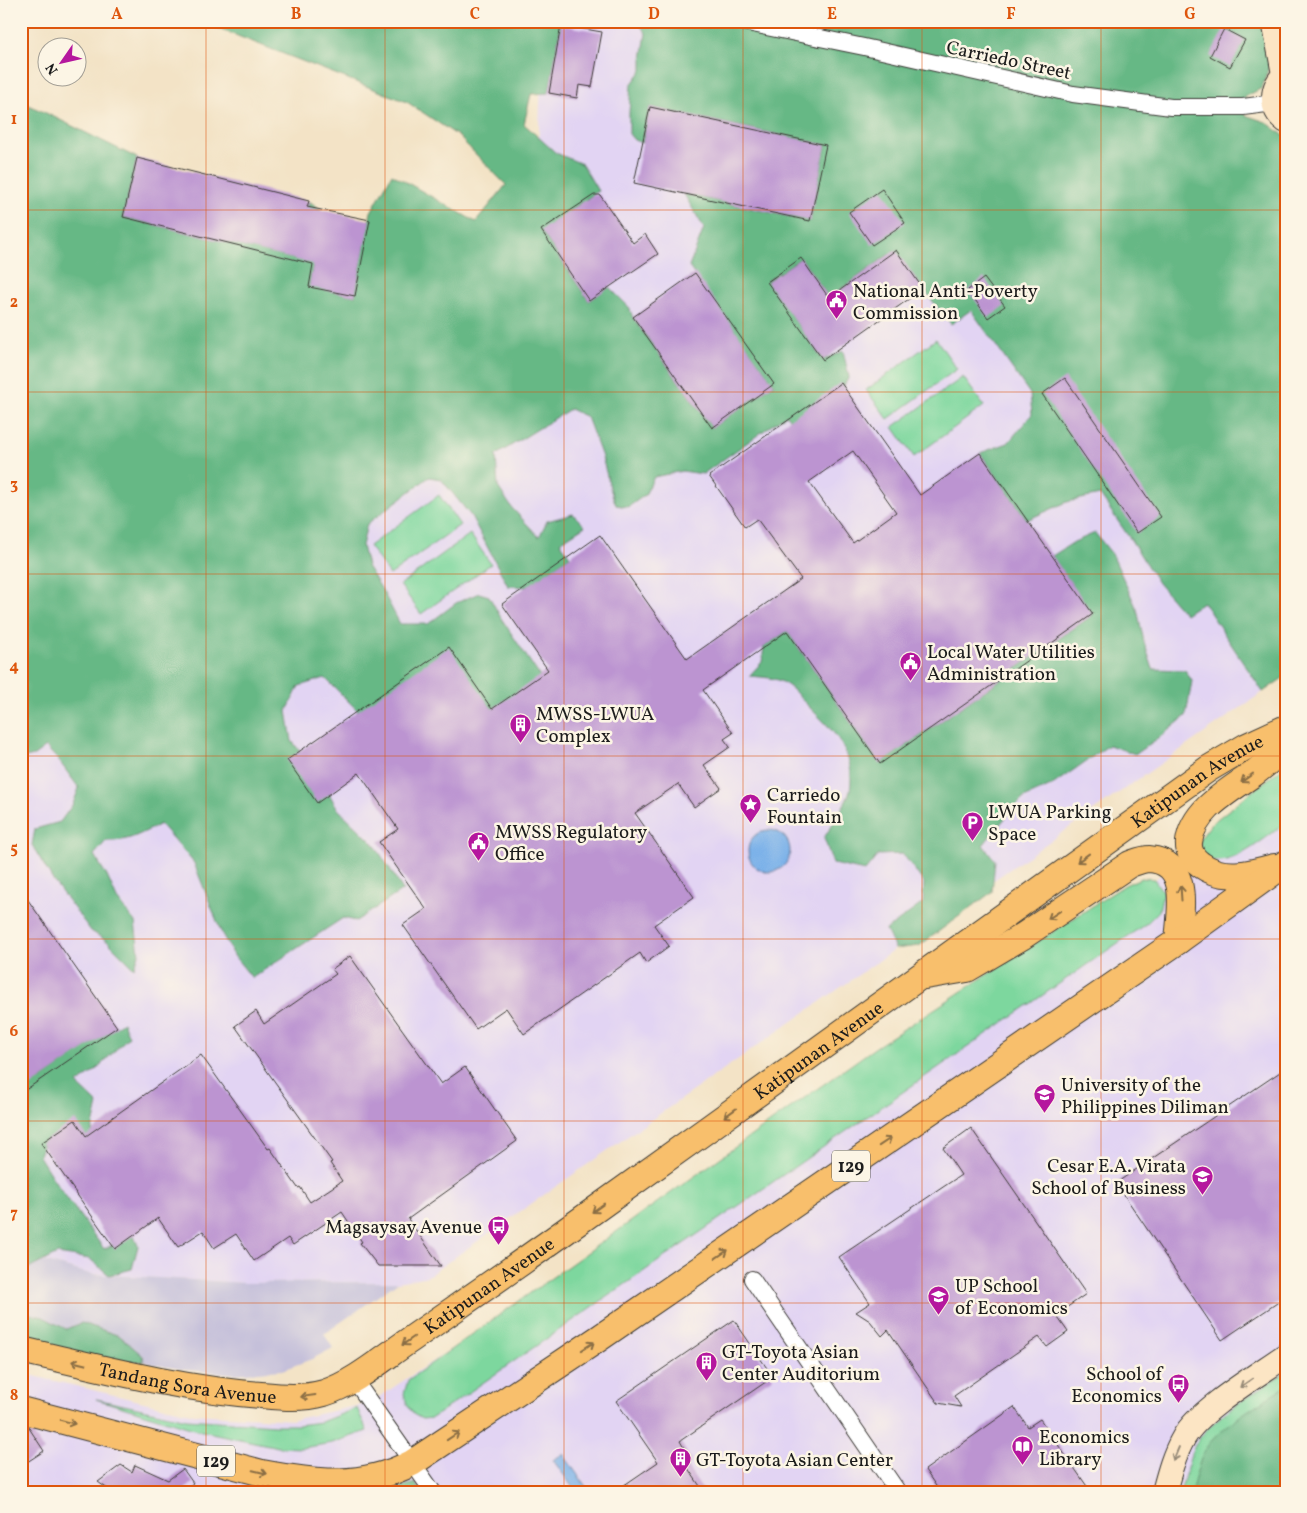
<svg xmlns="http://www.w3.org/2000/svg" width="1307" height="1513" font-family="Vollkorn,serif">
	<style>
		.built { fill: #e2d4f3 }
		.industrial { fill: #c5c0da }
		.green { fill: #7dd79e; stroke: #4c7a5d }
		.forest { fill: #66b885; stroke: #416a50 }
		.water { fill: #7ab1e9; stroke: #4b6682 }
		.building { fill: #bc94d1; fill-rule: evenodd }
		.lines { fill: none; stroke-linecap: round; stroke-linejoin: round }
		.street-casing { stroke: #3c3a36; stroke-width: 18 }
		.secondary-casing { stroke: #3c3a36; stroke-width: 26 }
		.primary-casing { stroke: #3c3a36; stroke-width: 28 }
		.street { stroke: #fff; stroke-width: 16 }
		.secondary { stroke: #fce5c4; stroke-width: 24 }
		.primary { stroke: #f8bf6c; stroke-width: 26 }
		.oneway { stroke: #8a6e44 }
		.oneway2 { stroke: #978b78 }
		.grid { fill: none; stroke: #de560d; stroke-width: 1; stroke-opacity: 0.55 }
		.labels { text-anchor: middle; stroke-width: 5; stroke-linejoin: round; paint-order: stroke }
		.shield { fill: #fcf5e5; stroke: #5f5d58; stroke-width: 1 }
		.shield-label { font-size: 18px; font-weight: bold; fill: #1c1c1c }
		.street-label { font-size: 19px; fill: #1c1c1c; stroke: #fcf5e5 }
		.poi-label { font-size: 19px; fill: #1c1c1c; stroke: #fcf5e5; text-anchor: start }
		.neatline { fill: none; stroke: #de560d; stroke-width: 2 }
		.grid-label { font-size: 16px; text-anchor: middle; font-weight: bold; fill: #de560d }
	</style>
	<rect width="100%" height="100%" fill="#fcf5e5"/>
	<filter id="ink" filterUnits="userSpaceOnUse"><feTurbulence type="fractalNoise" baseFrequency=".02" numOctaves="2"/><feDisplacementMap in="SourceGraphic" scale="10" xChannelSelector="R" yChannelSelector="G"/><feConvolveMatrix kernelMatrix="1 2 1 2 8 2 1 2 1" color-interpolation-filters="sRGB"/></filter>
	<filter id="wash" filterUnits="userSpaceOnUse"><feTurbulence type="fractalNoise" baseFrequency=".0096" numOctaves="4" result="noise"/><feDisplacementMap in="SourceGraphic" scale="20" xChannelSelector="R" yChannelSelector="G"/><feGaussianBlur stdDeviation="1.12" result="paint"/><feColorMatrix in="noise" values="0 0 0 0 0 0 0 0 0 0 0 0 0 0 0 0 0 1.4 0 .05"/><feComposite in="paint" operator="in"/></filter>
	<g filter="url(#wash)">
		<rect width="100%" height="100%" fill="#f3e3c6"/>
		<!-- built -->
		<g class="built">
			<polygon points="543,21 663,21 897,65 1286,676 428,1276 398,1282 244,1283 90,1274 21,1255 21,715 259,507 533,291"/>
			<polygon points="1286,794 1286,1492 21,1492 21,1373 194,1414 291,1420 370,1403 1191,855"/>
		</g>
		<!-- industrial -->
		<polygon class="industrial" points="21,1255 90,1274 244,1283 398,1282 324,1334 333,1348 312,1359 282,1370 235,1374 186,1370 152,1364 21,1332"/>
		<!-- green -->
		<g class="green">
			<polygon points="936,339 957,369 888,419 866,390"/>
			<polygon points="963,377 984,406 914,457 893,427"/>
			<polygon points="439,495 460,525 390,575 369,546"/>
			<polygon points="470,534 491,564 421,614 400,585"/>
			<path d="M1286,765v58c-19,13 -48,40 -71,38 -5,0 -10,-4 -14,-6l-1,-16 12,-16z"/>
			<polygon points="1141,878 1154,879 1163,892 1159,911 1147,923 432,1418 422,1419 413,1414 407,1404 404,1394 408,1380 876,1047 1125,885"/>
			<path d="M1286,1372v120h-106l13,-44c17,-31 63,-56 93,-76z"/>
			<polygon points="96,1399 187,1419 275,1425 297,1425 321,1422 357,1408 367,1431 332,1443 302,1448 278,1447 197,1430"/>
		</g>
		<!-- forest -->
		<g class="forest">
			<path d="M199,21h361v9l-11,63 -18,1 -7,30 32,29 26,11 16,27 -57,40 48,70 20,-14 20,20 4,11 79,110 62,-44 -85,-117 15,-39 -20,-34 126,27 16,-76 -176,-38 -8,36 -8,-3 -5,-6v-21l2,-28 11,-15v-11l4,-26 -9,-12h631l5,33 -11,34 -17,9v18l21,7 20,15v539l-23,16 -60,-90 -18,12 -27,-31 -27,-43 -31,-45 -33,7 -40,18 -47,-67 28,-10 24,-29 -2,-20 -59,-84 -20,14 -28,-35 -28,-39 -66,48 -28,-40 -34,23 56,79 20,-9 6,26 -15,25 -34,32 -14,-19 -83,59 -21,-3 -28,6 -9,18 -17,12 -12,-2 -5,-14 -9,-34 -15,-40 -17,-8 -74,46 2,32 14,21 27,29 8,-16 26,-7 12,12 -25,16 10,14 -42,31 -20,-1 -37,-70 -30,-37 -12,-2 -62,47 -5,22 5,20 14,22 19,36h28l28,-21 23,-10 10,3 12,22 48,72 -46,32 -53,-65 -88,58 -37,-37 -26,8 -12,25 5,30 26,34 20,34 36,35 29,46 -47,31 -13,-3 -91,60 -17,-21 -13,-23 -28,-71 -34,-39c-19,10 -32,18 -54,17l-12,14 13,21 10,23 18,23 4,32 -5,14 -27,-27 -16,-10 -37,-49 -22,-37 3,-16 25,-7 13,-18 6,-16 -20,-27 -13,-14 -12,9 -13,3v-657l23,10 93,46 -14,59 171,42 15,-58 14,10 -14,75 46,10 16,-84 21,-38 84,48 30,-37 -48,-49 -51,-34z"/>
			<path d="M1095,533l17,21 25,55 7,33 9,27 32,1 7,11 -6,35 -26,21 -25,17 -26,-9 -58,41 -27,12 -13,13 -28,34 12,15 -3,32 -73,54 -24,3 -9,-19 37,-27 1,-20 -21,-29 -25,1 -13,16 -32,-7 -9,-26c6,-10 24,-37 26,-47 6,-39 -16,-60 -42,-85 -9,-9 -16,-20 -28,-25 -9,-4 -21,-4 -31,-5l13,-14 2,-15 23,-16 93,133 213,-149 -41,-59 22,-14z"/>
			<polygon points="123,1022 129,1036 96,1070 77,1084 98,1104 90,1140 83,1133 75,1121 43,1142 39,1156 54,1180 104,1249 134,1235 138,1246 132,1269 109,1275 90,1259 57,1254 32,1267 21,1268 21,1093"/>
			<polygon points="21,1312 43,1317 66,1329 82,1323 120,1336 143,1356 144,1362 92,1358 21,1340"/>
			<path d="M1286,1386v106h-95c4,-12 9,-35 15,-44 16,-24 56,-46 80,-62z"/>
			<polygon points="415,1483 421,1492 383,1492"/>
		</g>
		<!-- water -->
		<g class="water">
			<circle cx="769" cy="851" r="21"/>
			<polygon points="563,1454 587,1488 582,1492 576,1492 553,1460"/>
		</g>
		<g id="blocks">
			<!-- building -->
			<g class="building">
				<polygon points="561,25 602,32 592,87 579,85 577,98 549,93"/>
				<polygon points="1224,29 1245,40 1230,67 1210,56"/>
				<polygon points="650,107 826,145 810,221 634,183"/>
				<polygon points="137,158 309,201 307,207 370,220 355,296 309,287 313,264 123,217"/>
				<polygon points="882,189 905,223 872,245 849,212"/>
				<polygon points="594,195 600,195 633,243 645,234 658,254 589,301 541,230"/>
				<polygon points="896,250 923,289 823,360 767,282 801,258 829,298"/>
				<polygon points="695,273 774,384 712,428 633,317"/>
				<polygon points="984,278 1005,306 988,318 968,290"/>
				<polygon points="1065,378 1161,517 1137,533 1042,394"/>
				<path d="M841,383l79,112 60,-42 113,161 -213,150 -93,-133 -84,59 30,43 -9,6 6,8 -26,18 17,23 -27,19 -16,-23 -43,29 59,84 -40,28 15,21 -23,17 -6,-10 -116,81 -18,-26 -30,21 -73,-104 23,-16 -47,-67 19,-13 -39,-56 -42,30 -30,-43 162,-113 43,62 56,-39 -46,-66 98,-69 87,124 114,-80 -44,-60 -12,8 -36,-51zM853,451l43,61 -43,31 -44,-61z"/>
				<polygon points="21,890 117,1027 21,1093"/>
				<polygon points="350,956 441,1084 465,1067 517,1141 408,1219 441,1266 378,1266 360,1243 362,1242 342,1212 293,1245 288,1238 254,1261 236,1234 214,1248 203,1231 178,1247 158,1218 115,1249 41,1143 75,1120 86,1136 201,1055 268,1149 270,1148 298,1188 300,1187 310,1202 342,1181 330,1163 332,1162 235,1026 256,1011 264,1024 336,974 332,969"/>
				<polygon points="1286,1068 1286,1297 1222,1340 1116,1183"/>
				<polygon points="971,1128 1086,1294 1056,1315 1068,1332 1047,1347 1039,1337 954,1396 961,1407 938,1403 888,1330 882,1336 870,1321 856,1312 870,1303 839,1257 961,1175 943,1148"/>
				<polygon points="734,1320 773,1377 680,1441 691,1460 685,1464 704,1492 614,1492 658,1462 616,1401"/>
				<polygon points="1014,1407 1028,1427 1040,1419 1091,1492 940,1492 925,1470"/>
				<polygon points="21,1426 29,1428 44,1451 21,1466"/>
				<polygon points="121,1465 132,1472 135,1465 168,1480 183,1469 193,1483 185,1489 191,1492 112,1492 98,1482"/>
			</g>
		</g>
	</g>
	<g filter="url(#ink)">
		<use href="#blocks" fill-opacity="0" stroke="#3c3a36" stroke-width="1"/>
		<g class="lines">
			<defs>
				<g id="street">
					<polyline points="738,21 864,47 1073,94 1171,107 1243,107 1274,103"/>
					<polyline points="752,1279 898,1492"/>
					<polyline points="353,1378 433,1492"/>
				</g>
				<g id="secondary">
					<polyline points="1274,21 1284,74"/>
					<path d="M1286,74c-15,12 -17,34 0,47"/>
					<path d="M1164,1492c5,-19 10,-38 20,-55 16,-28 74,-62 102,-82"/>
				</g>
				<g id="primary">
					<path d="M1274,867c-25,7 -52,14 -74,-3 -7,-5 -12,-13 -11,-22 4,-32 40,-51 64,-68 11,-9 22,-17 33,-27"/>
					<path d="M925,976l42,-7 56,-33 107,-72c6,-2 13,-5 19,-5 43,3 31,54 29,82"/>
					<path id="s1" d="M21,1350c79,18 159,39 240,45 21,2 42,4 63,-2 29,-9 58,-34 83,-51 53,-37 107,-74 160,-112 214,-153 427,-307 641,-461l39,-23 39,-18"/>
					<path d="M21,1410l241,63c55,10 99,16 150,-10l186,-124 580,-398 108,-78"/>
				</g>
			</defs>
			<!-- street casing -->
			<use href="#street" class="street-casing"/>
			<!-- secondary casing -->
			<use href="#secondary" class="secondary-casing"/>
			<!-- primary casing -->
			<use href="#primary" class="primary-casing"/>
			<!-- street -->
			<use href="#street" class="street"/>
			<!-- secondary -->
			<use href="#secondary" class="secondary"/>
			<!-- primary -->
			<use href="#primary" class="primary"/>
		</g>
		<!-- one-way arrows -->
		<defs><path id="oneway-shaft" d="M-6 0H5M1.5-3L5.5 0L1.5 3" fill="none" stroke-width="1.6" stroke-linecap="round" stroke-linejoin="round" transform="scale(1.25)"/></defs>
		<g class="oneway">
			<use href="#oneway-shaft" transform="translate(1247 778) rotate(144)"/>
			<use href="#oneway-shaft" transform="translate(1083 858) rotate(144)"/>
			<use href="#oneway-shaft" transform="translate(1181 893) rotate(-94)"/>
			<use href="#oneway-shaft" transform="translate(1054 915) rotate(146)"/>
			<use href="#oneway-shaft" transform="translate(730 1113) rotate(144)"/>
			<use href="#oneway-shaft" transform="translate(885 1142) rotate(-34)"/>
			<use href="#oneway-shaft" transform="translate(598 1208) rotate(144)"/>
			<use href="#oneway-shaft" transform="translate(722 1254) rotate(-34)"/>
			<use href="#oneway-shaft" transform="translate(408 1341) rotate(145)"/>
			<use href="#oneway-shaft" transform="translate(588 1346) rotate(-34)"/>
			<use href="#oneway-shaft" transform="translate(79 1363) rotate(-167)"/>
			<use href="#oneway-shaft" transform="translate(308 1396) rotate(172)"/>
			<use href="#oneway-shaft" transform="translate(68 1422) rotate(15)"/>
			<use href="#oneway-shaft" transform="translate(453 1436) rotate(-34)"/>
			<use href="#oneway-shaft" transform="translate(260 1472) rotate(13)"/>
		</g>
		<g class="oneway2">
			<use href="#oneway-shaft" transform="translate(1246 1383) rotate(145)"/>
			<use href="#oneway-shaft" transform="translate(1176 1454) rotate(113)"/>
		</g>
	</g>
	<!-- grid -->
	<path class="grid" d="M206,21v1471M385,21v1471M564,21v1471M743,21v1471M922,21v1471M1101,21v1471M21,210h1265M21,392h1265M21,574h1265M21,756h1265M21,939h1265M21,1121h1265M21,1303h1265"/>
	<!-- icons -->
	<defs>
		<symbol id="civic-pin" viewBox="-11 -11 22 30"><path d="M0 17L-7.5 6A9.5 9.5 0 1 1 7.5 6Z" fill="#b5179e" stroke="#fcf5e5"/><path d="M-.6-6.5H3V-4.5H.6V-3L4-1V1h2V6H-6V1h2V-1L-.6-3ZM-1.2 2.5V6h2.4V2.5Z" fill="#fff"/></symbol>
		<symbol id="building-pin" viewBox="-11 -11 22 30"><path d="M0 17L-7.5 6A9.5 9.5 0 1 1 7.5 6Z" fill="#b5179e" stroke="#fcf5e5"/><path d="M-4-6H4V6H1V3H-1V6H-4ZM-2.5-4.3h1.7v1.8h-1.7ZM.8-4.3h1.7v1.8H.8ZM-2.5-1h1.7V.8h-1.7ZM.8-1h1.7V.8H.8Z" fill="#fff"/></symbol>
		<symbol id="sight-pin" viewBox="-11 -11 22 30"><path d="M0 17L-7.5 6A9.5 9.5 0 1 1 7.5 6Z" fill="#b5179e" stroke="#fcf5e5"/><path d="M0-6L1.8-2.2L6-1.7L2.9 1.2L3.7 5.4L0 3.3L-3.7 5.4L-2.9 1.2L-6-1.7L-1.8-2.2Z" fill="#fff"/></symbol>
		<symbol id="parking-pin" viewBox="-11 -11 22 30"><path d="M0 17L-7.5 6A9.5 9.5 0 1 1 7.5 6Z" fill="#b5179e" stroke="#fcf5e5"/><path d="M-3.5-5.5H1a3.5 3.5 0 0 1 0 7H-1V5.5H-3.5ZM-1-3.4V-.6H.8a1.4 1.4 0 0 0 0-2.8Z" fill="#fff"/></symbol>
		<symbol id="university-pin" viewBox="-11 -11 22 30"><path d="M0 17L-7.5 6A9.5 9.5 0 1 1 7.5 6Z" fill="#b5179e" stroke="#fcf5e5"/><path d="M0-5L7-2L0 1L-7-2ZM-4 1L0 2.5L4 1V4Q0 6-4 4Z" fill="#fff"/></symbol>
		<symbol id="school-pin" viewBox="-11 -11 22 30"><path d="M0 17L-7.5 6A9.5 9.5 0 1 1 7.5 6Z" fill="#b5179e" stroke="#fcf5e5"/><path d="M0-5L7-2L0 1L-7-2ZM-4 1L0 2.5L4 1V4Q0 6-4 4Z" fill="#fff"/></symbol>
		<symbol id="bus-pin" viewBox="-11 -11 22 30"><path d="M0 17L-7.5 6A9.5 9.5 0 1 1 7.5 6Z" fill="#b5179e" stroke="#fcf5e5"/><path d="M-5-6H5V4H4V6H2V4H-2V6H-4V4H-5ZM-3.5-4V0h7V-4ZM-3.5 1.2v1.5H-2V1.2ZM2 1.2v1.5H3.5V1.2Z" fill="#fff"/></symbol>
		<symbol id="library-pin" viewBox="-11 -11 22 30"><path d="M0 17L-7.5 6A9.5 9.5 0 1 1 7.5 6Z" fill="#b5179e" stroke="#fcf5e5"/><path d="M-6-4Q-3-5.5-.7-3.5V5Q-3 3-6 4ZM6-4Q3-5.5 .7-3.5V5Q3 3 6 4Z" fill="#fff"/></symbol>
	</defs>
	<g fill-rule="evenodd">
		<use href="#civic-pin" x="824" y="288" width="25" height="34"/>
		<use href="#civic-pin" x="898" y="650" width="25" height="34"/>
		<use href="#building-pin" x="508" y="712" width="25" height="34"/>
		<use href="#sight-pin" x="738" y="792" width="25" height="34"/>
		<use href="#parking-pin" x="960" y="810" width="25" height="34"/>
		<use href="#civic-pin" x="466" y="830" width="25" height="34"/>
		<use href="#university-pin" x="1032" y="1082" width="25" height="34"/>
		<use href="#school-pin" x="1190" y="1164" width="25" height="34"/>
		<use href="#bus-pin" x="486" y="1214" width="25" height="34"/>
		<use href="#university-pin" x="926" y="1284" width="25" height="34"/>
		<use href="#building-pin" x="694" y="1350" width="25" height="34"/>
		<use href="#bus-pin" x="1166" y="1372" width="25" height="34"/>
		<use href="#library-pin" x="1010" y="1434" width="25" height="34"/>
		<use href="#building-pin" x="668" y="1446" width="25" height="34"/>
	</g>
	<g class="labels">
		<!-- shield labels -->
		<g class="shield">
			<rect x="832" y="1150.5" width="38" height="31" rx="4"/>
			<rect x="197" y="1445.5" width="38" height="31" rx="4"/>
		</g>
		<g class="shield-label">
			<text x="851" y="1172">129</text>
			<text x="216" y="1467">129</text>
		</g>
		<!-- street labels -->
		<g class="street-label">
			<text transform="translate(1009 59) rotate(12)" y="7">Carriedo Street</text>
			<text dy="7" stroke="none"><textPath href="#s1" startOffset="1375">Katipunan Avenue</textPath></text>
			<text dy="7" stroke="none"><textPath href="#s1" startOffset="910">Katipunan Avenue</textPath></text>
			<text dy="7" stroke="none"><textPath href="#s1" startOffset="505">Katipunan Avenue</textPath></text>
			<text dy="7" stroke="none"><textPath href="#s1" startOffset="170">Tandang Sora Avenue</textPath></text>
		</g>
		<!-- poi labels -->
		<g class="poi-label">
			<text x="853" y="297">National Anti-Poverty<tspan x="853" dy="22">Commission</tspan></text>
			<text x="927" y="658">Local Water Utilities<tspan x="927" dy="22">Administration</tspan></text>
			<text x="536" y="720">MWSS-LWUA<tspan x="536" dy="22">Complex</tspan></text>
			<text x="767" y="801">Carriedo<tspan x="767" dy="22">Fountain</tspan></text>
			<text x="988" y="818">LWUA Parking<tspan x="988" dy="22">Space</tspan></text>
			<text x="495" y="838">MWSS Regulatory<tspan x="495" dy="22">Office</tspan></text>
			<text x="1061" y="1091">University of the<tspan x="1061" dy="22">Philippines Diliman</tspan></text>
			<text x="1186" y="1172" text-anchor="end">Cesar E.A. Virata<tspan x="1186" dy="22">School of Business</tspan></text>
			<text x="482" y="1233" text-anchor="end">Magsaysay Avenue</text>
			<text x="955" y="1292">UP School<tspan x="955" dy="22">of Economics</tspan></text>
			<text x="722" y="1358">GT-Toyota Asian<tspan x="722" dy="22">Center Auditorium</tspan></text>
			<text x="1162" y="1380" text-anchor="end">School of<tspan x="1162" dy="22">Economics</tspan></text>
			<text x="1039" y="1443">Economics<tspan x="1039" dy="22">Library</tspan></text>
			<text x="696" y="1466">GT-Toyota Asian Center</text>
		</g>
	</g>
	<!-- margin -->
	<rect width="1307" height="1513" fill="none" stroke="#fcf5e5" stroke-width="55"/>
	<!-- north arrow -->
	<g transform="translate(62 62) rotate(236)"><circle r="24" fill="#fcf5e5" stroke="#a29e95"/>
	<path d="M0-4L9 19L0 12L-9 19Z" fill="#b5179e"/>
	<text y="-8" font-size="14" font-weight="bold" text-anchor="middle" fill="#1c1c1c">N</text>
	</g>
	<rect x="28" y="28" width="1252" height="1458" class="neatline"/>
	<g class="grid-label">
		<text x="117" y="19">A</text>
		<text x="296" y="19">B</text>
		<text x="475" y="19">C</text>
		<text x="654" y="19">D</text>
		<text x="832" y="19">E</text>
		<text x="1011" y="19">F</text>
		<text x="1190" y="19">G</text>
		<text x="14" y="124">1</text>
		<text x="14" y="307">2</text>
		<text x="14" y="489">3</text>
		<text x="14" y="671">4</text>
		<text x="14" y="853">5</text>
		<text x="14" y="1036">6</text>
		<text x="14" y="1218">7</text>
		<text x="14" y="1400">8</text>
	</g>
</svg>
